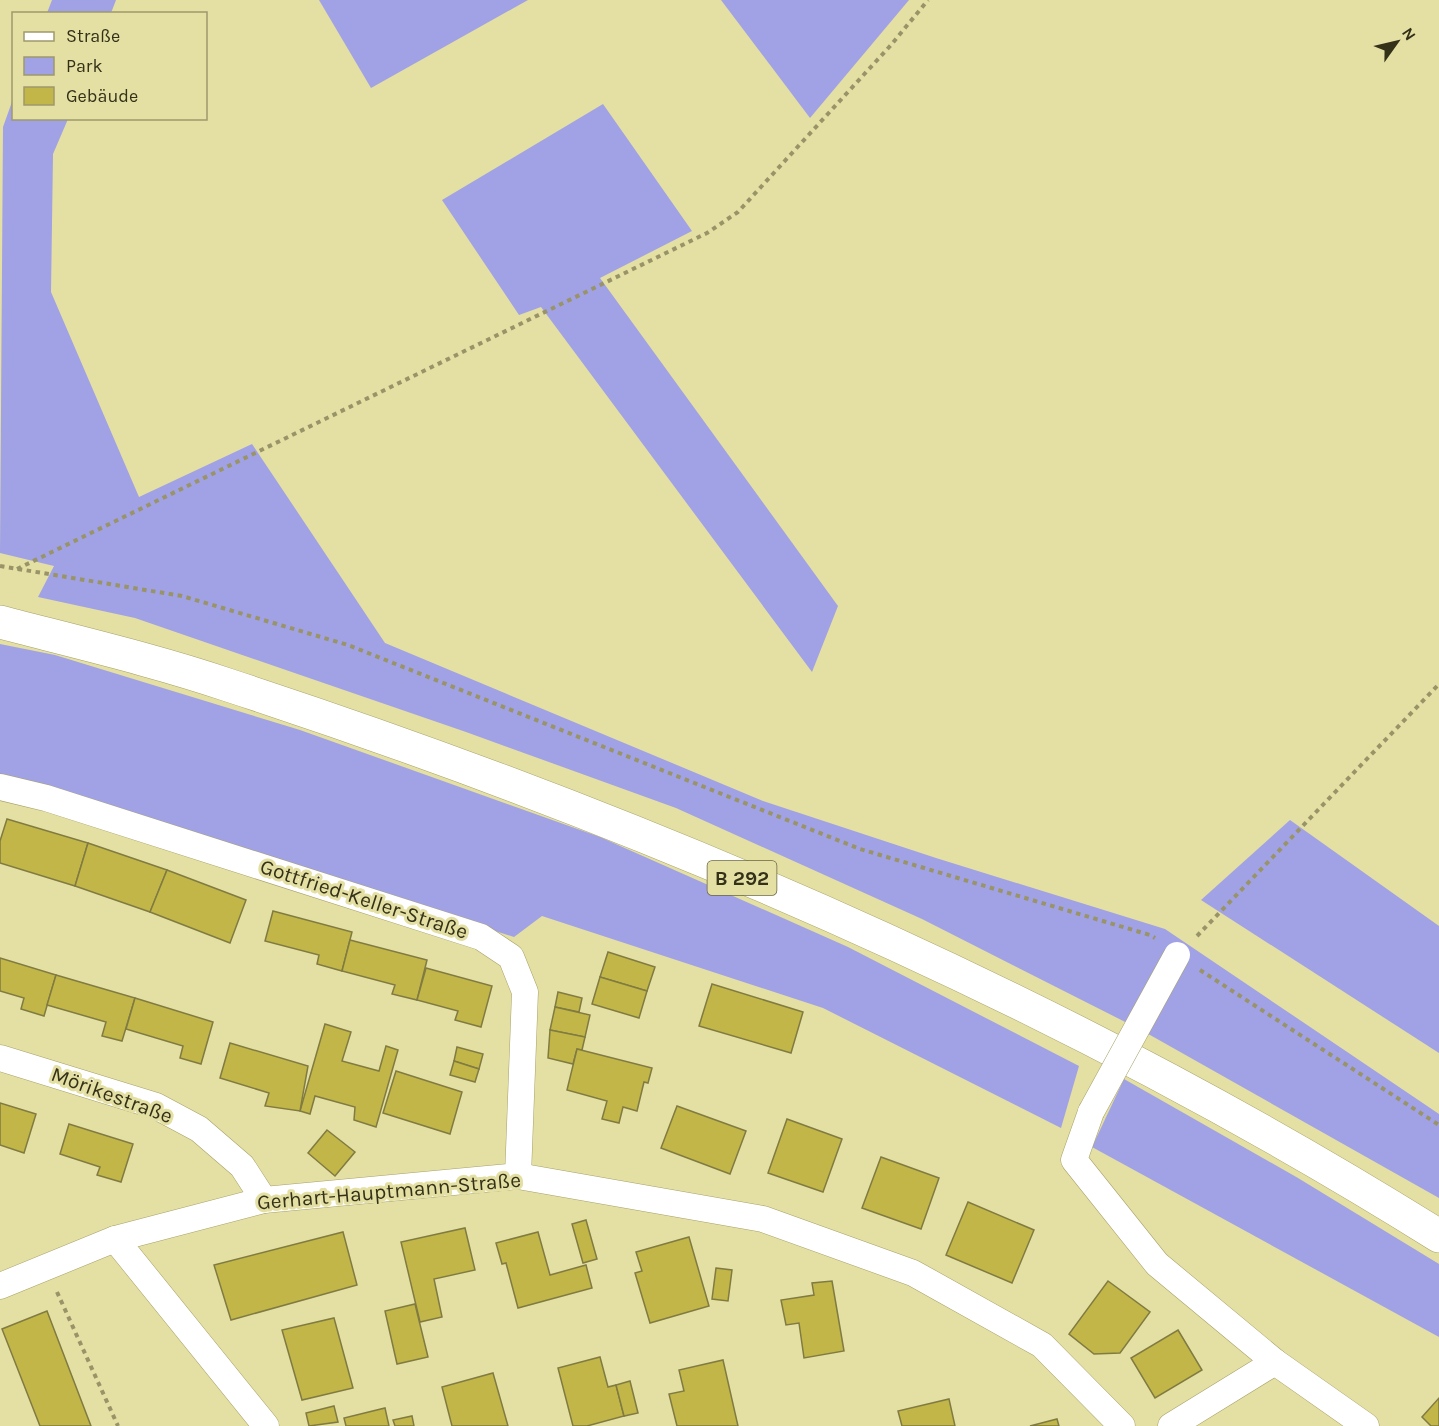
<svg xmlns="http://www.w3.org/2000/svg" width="1439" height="1426" font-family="Karla,sans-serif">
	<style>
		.green { fill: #a1a1e5 }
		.building { fill: #c1b647; stroke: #807b42; stroke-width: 1.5 }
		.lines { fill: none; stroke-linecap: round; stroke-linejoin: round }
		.street-casing { stroke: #a7a168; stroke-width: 27 }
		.highway-casing { stroke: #a7a168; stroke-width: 34 }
		.path { stroke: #999468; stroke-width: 4; stroke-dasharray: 4.5 4.5; stroke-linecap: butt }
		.street { stroke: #fff; stroke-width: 26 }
		.highway { stroke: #fff; stroke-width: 33 }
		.street-bridge-casing { stroke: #a7a168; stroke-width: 27; stroke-linecap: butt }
		.street-bridge { stroke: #fff; stroke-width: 26 }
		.labels { text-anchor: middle; stroke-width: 6; stroke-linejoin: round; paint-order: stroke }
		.shield { fill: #e4dfa3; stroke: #696542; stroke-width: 1.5 }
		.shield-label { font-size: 20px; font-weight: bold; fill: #343119 }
		.street-label { font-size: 21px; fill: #343119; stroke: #e4dfa3 }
	</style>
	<rect width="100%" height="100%" fill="#e4dfa3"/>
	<!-- green -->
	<g class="green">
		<polygon points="52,0 116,0 111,13 47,13"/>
		<polygon points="319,0 528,0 371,88"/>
		<polygon points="721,0 909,0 810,118"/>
		<polygon points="13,99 14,118 68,119 53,154 51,292 139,497 252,444 385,643 763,801 936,858 1165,929 1439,1114 1439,1198 1143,1031 922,919 676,808 466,732 135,618 38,597 54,566 0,553 3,127"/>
		<polygon points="603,104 692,231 600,278 838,606 812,672 541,307 519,315 442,200"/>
		<polygon points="0,644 55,655 300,730 600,837 848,947 1079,1066 1061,1128 823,1008 542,916 514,937 0,774"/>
		<polygon points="1290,820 1439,926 1439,1053 1201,900"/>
		<polygon points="1124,1079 1298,1178 1439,1264 1439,1337 1092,1147"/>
	</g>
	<!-- building -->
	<g class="building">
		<polygon points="7,819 88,843 75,886 0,863 0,841"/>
		<polygon points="88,843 167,870 150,912 75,886"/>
		<polygon points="167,870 246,900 230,943 150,912"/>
		<polygon points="273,911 352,932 342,971 317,964 319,955 265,941"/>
		<polygon points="350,940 427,960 417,1000 392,994 395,985 342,971"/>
		<polygon points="608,952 655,967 647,991 600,977"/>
		<polygon points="0,958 56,975 44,1016 21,1009 24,998 0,991"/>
		<polygon points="426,968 492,986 481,1027 455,1020 458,1011 417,1000"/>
		<polygon points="56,975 135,998 122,1041 102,1036 106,1022 47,1005"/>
		<polygon points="600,977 647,991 639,1018 592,1004"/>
		<polygon points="712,984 803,1012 791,1053 699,1026"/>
		<polygon points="558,992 582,998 579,1012 555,1007"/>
		<polygon points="135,998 213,1022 201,1064 180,1058 183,1046 126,1029"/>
		<polygon points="555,1007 590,1015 585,1037 550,1030"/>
		<polygon points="325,1024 351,1032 342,1061 379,1071 386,1046 398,1050 376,1127 354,1120 355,1107 315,1096 310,1114 300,1111"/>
		<polygon points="550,1030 585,1037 582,1050 577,1049 573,1064 548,1058"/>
		<polygon points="230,1043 308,1066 300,1111 265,1106 269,1093 220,1078"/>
		<polygon points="457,1047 483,1054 479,1069 454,1061"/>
		<polygon points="577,1049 652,1068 648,1083 644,1082 637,1111 623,1107 619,1123 602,1119 607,1101 567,1090"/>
		<polygon points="454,1061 479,1069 475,1082 450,1075"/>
		<polygon points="396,1071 462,1092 450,1134 383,1113"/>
		<polygon points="0,1103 36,1114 24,1153 0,1145"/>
		<polygon points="677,1106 746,1131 730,1174 661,1148"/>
		<polygon points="787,1119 842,1139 823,1192 768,1173"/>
		<polygon points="69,1124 133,1144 121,1182 97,1175 100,1167 60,1154"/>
		<polygon points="327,1130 355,1152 335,1176 308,1153"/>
		<polygon points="881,1157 939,1178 921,1229 862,1208"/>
		<polygon points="968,1202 1034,1230 1012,1283 946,1255"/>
		<polygon points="586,1220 597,1259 583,1263 572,1224"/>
		<polygon points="465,1228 475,1270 434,1279 442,1317 420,1322 401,1242"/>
		<polygon points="343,1232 357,1285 231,1320 214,1265"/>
		<polygon points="538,1232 550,1275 586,1265 592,1288 518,1308 506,1263 502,1264 496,1243"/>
		<polygon points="689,1237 709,1306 650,1323 635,1273 642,1271 636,1252"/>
		<polygon points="716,1268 732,1270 728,1301 712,1299"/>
		<polygon points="832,1281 844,1351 804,1358 799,1323 786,1325 781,1300 814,1295 812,1283"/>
		<polygon points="1108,1281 1150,1312 1120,1353 1094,1354 1069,1334"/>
		<polygon points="415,1304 428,1357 397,1364 385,1311"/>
		<polygon points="47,1311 91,1426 40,1426 2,1329"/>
		<polygon points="334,1318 353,1388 302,1400 282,1330"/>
		<polygon points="1178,1330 1202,1370 1155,1398 1131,1358"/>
		<polygon points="600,1357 608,1387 616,1385 624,1416 587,1426 573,1426 558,1368"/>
		<polygon points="723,1360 738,1426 677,1426 669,1394 684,1391 679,1370"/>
		<polygon points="493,1373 508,1426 452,1426 442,1387"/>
		<polygon points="630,1381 638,1413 624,1416 616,1385"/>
		<polygon points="1439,1398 1439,1426 1431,1426 1422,1417"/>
		<polygon points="949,1399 955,1426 902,1426 898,1411"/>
		<polygon points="334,1406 338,1422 309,1426 306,1413"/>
		<polygon points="385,1408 389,1426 346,1426 344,1418"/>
		<polygon points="412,1416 414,1426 395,1426 393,1420"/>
		<polygon points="1057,1419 1059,1426 1030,1426"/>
	</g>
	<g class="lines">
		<defs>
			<g id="street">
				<polyline points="0,787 46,798 481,937 511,957 525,992 518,1176"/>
				<polyline points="0,1058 156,1106 199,1129 242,1166 264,1200"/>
				<polyline points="1091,1112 1074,1160 1157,1264 1275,1362"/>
				<polyline points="115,1239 266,1426"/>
				<polyline points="0,1286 115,1239 264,1200 518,1176 763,1219 913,1273 1042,1345 1122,1426"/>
				<polyline points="1171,1426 1275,1362 1366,1426"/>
			</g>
			<path id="highway" d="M0,622c76,20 154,38 228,63 422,138 834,315 1211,551"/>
		</defs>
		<!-- street casing -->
		<use href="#street" class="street-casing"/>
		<!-- highway casing -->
		<use href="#highway" class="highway-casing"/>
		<!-- path -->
		<g class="path">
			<polyline points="0,566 182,596 348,645 860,849 1150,935 1155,938"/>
			<polyline points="17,569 707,233 738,212 891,45 928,0"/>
			<polyline points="1197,936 1439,684"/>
			<polyline points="1200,970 1439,1125"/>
			<polyline points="57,1292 118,1426"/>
		</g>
		<!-- street -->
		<use href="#street" class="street"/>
		<!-- highway -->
		<use href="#highway" class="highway"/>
		<defs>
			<polyline id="street-bridge" points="1091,1112 1177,955"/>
		</defs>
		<!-- street-bridge casing -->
		<use href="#street-bridge" class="street-bridge-casing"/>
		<!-- street-bridge -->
		<use href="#street-bridge" class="street-bridge"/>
	</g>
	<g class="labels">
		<!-- shield labels -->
		<rect class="shield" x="707.5" y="861" width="69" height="34" rx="4.5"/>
		<g class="shield-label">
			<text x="742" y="885">B 292</text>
		</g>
		<!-- street labels -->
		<g class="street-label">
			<text transform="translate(364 899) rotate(18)" y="7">Gottfried-Keller-Straße</text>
			<text transform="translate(112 1095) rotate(20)" y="7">Mörikestraße</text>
			<text transform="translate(389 1191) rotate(-5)" y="7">Gerhart-Hauptmann-Straße</text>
		</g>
	</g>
	<!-- legend -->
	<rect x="12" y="12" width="195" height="108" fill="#e4dfa3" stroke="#9e996c" stroke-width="1.5"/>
	<rect x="24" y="32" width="30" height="9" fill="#ffffff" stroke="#9e996c" stroke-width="1.5"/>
	<text x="66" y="42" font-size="18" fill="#343119">Straße</text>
	<rect x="24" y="57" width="30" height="18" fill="#a1a1e5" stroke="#9e996c" stroke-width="1.5"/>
	<text x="66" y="72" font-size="18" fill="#343119">Park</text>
	<rect x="24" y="87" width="30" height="18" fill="#c1b647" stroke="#9e996c" stroke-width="1.5"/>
	<text x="66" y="102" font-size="18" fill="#343119">Gebäude</text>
	<!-- north arrow -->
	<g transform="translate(1397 42) rotate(56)" stroke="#e4dfa3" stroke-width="4.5" paint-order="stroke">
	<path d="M0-4.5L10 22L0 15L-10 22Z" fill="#343119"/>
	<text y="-9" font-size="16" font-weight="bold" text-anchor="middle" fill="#343119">N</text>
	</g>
</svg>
